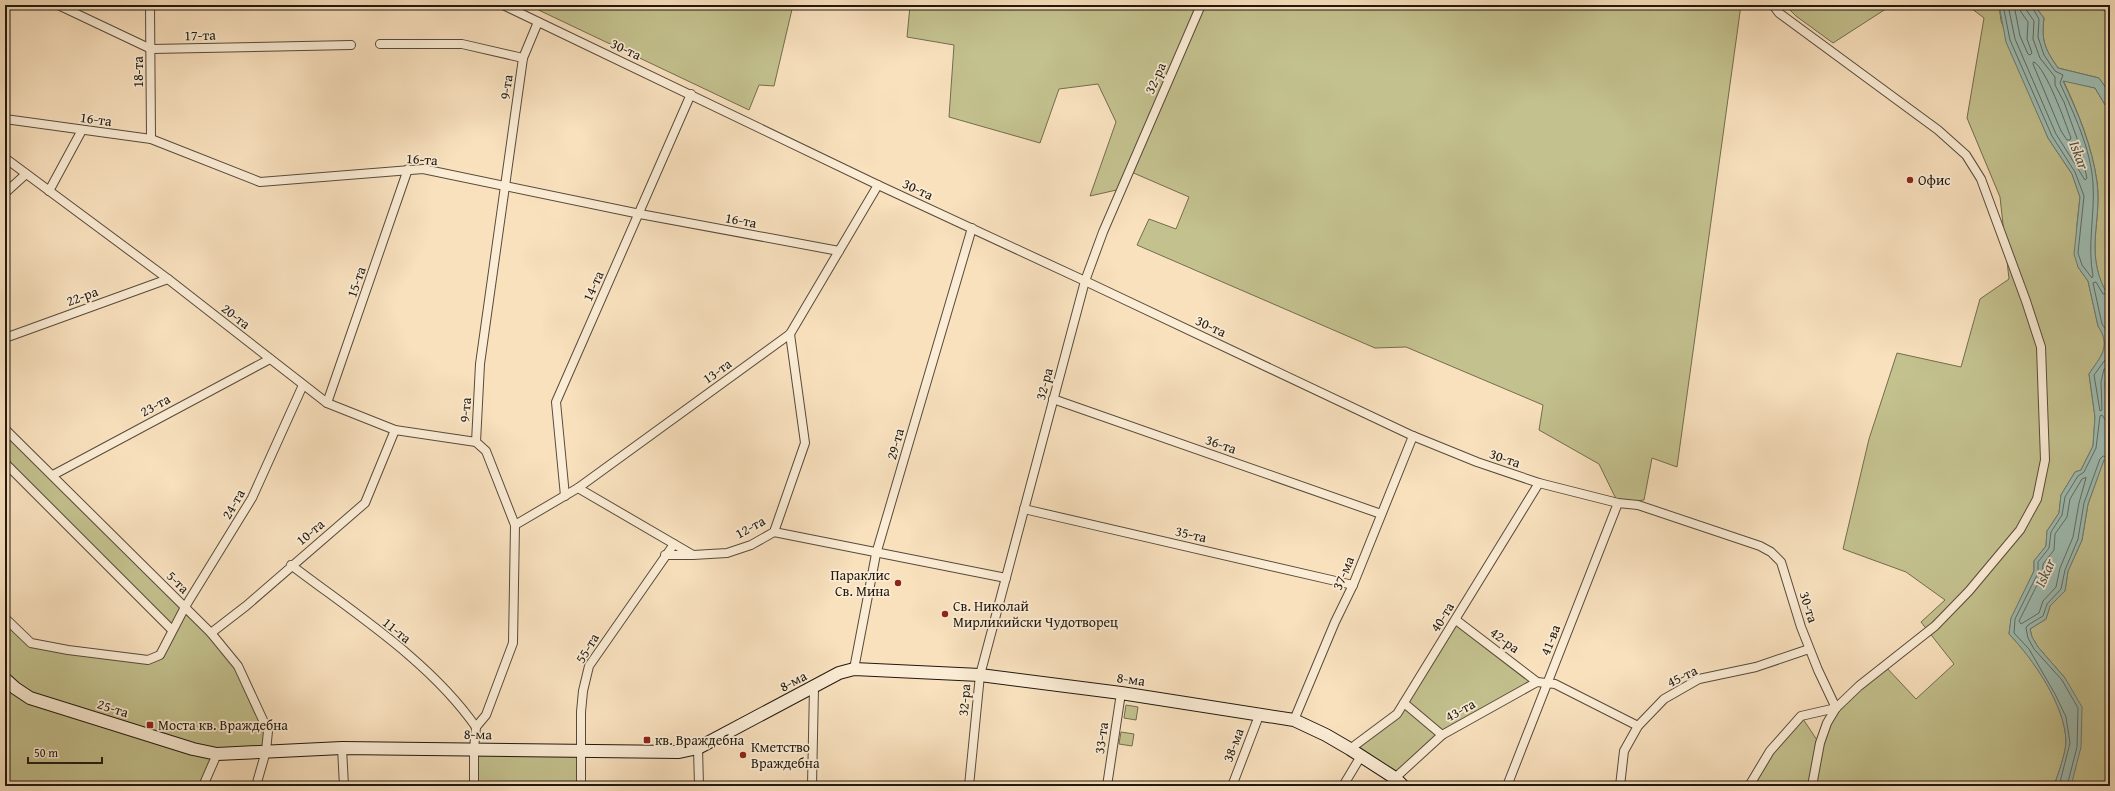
<svg xmlns="http://www.w3.org/2000/svg" width="2115" height="791" font-family="'Gentium Book Plus',serif">
	<style>
		.green { fill: #c3c18e; stroke: #726d4e }
		.water { fill: #9ebdb4; stroke: #6c7b72 }
		.lines { fill: none; stroke-linecap: round; stroke-linejoin: round }
		.shore { stroke: #606b62; stroke-width: 1 }
		.street-casing { stroke: #574b3b; stroke-width: 10 }
		.secondary-casing { stroke: #21190f; stroke-width: 14 }
		.street { stroke: #fbecd5; stroke-width: 8 }
		.secondary { stroke: #fbecd5; stroke-width: 12 }
		.poi-dot { fill: #8f2418; stroke: #fbecd5; stroke-width: 1.5 }
		.labels { text-anchor: middle; stroke-width: 3.5; stroke-linejoin: round; paint-order: stroke }
		.street-label { font-size: 14px; fill: #21190f; stroke: #fbecd5 }
		.poi-label { font-size: 14px; fill: #21190f; stroke: #fbecd5; text-anchor: start }
		.water-label { font-size: 15px; font-style: italic; fill: #4d5249; stroke: #fbecd5 }
	</style>
	<rect width="100%" height="100%" fill="#f9e1be"/>
	<filter id="stains"><feTurbulence type="fractalNoise" baseFrequency=".005" numOctaves="4"/><feColorMatrix values="0 0 0 0 .2 0 0 0 0 .09 0 0 0 0 .02 0 0 0 .5 -.17"/></filter>
	<radialGradient id="worn" r=".72"><stop offset=".6" stop-color="#630" stop-opacity="0"/><stop offset="1" stop-color="#630" stop-opacity=".3"/></radialGradient>
	<!-- green -->
	<g class="green">
		<polygon points="528,5 793,5 774,86 759,85 749,110"/>
		<polygon points="905,5 1741,5 1677,467 1652,458 1644,500 1618,503 1599,464 1539,430 1543,405 1406,347 1375,348 1137,245 1149,219 1176,229 1189,197 1129,171 1121,189 1090,196 1116,122 1098,84 1059,89 1040,143 949,117 954,45 907,37 910,6"/>
		<polygon points="1785,5 1892,5 1833,43 1796,16"/>
		<path d="M1967,5h32l2,16 47,117 24,36 8,23 -3,27 1,43 10,14 10,45c14,21 2,31 -9,48l6,43 -2,29 -12,24 -6,2 -14,23 -2,18 -12,18 -1,15 -12,15v10l-23,48 -2,15c24,24 56,71 57,107 0,12 -8,33 -12,45h-305l52,-70 18,27 17,-35 49,-42 31,33 38,-35 -33,-42 24,-22 -39,-28 -63,-23 26,-110 28,-86 64,14 19,-68 29,-20 -9,-82 -33,-79 17,-100z"/>
		<path d="M2034,5h63l13,10v79l-11,-16 -41,-10c-13,-19 -17,-27 -14,-50z"/>
		<path d="M2063,80l32,8 15,25v174l-5,4c-20,-41 -3,-69 -8,-109 -5,-36 -19,-70 -34,-102z"/>
		<polygon points="5,429 53,475 238,666 268,731 266,751 217,754 203,786 5,786 5,618 31,643 148,660 160,654 172,630 5,463"/>
		<polygon points="2104,459 2110,461 2110,786 2071,786 2065,678 2038,647 2032,637 2030,629 2046,619 2050,606 2065,591 2068,571 2082,540 2088,504"/>
		<polygon points="1456,620 1537,682 1442,735 1395,778 1350,749 1397,714"/>
		<polygon points="1126,705 1138,707 1136,720 1124,718"/>
		<polygon points="1121,732 1134,734 1132,746 1119,744"/>
		<polygon points="474,749 580,751 581,786 474,786"/>
	</g>
	<!-- water -->
	<path class="water" d="M1999,5h35l10,13c-3,23 1,31 14,50l41,10 11,16v19l-15,-25 -32,-7c15,32 29,65 34,101 5,40 -12,68 8,108l5,-3v80l-5,16 2,31 3,8v39l-6,-1 -16,44 -6,36 -14,31 -3,20 -15,15 -4,13 -16,10 2,8 6,10 27,31 17,29 -1,40 -10,39h-17c4,-12 12,-33 12,-45 -1,-36 -33,-82 -57,-107l2,-16 23,-47v-10l12,-15 1,-15 12,-18 2,-18 14,-23 6,-2 12,-24 2,-29 -6,-43c11,-17 23,-27 9,-48l-10,-45 -10,-14 -4,-13 6,-57 -8,-23 -24,-36 -42,-96z"/>
	<g class="lines">
		<!-- shore -->
		<g class="shore">
			<path d="M2003,5l7,35 42,96 23,36 9,24 -6,57 4,12 10,13 1,-2c-6,-31 2,-61 0,-92 -2,-35 -19,-70 -33,-101l3,-8 -8,-4 -11,-16 -6,-18 1,-18 -8,-14"/>
			<polyline points="2008,5 2015,39 2056,134 2085,180 2087,178 2079,144 2064,102 2055,85 2055,77 2040,58 2033,39 2034,21 2027,11 2026,5"/>
			<polyline points="2014,5 2020,36 2028,54 2030,55 2032,53 2027,39 2028,22 2021,12 2020,5"/>
			<path d="M2034,62c12,6 31,60 37,76l-1,2h-3l-6,-9 -28,-67z"/>
			<polyline points="2110,292 2103,294 2096,282 2093,283 2102,324 2106,330 2109,343 2108,356 2094,375 2100,411 2102,410 2101,382 2104,369 2110,366"/>
			<polygon points="2086,478 2079,503 2073,537 2060,568 2056,587 2043,601 2039,613 2021,624 2019,621 2042,575 2043,564 2054,550 2055,534 2067,517 2070,499 2082,479"/>
			<polyline points="2059,786 2070,743 2066,717 2055,694 2029,649 2014,633 2015,619 2038,573 2038,562 2049,548 2051,532 2062,515 2065,497 2078,476 2084,472 2096,448 2100,416 2102,415 2106,421 2110,422"/>
			<polyline points="2067,786 2077,747 2078,708 2062,680 2034,649 2028,638 2026,628 2028,625 2043,616 2047,604 2061,589 2065,570 2078,539 2084,503 2100,459 2103,456 2110,457"/>
		</g>
		<defs>
			<g id="street">
				<polyline points="58,5 151,49 351,45"/>
				<polyline points="150,5 151,139"/>
				<polyline points="503,5 878,185 1085,281 1413,436 1477,462 1539,483 1618,503 1638,505 1760,546 1771,552 1781,562 1801,627 1818,670 1836,708"/>
				<polyline points="1773,5 1779,13 1938,130 1966,155 1981,179 2026,301 2041,347 2045,460 2037,499 2020,530 1969,591 1935,626 1859,686 1836,708 1827,723 1820,743 1812,786"/>
				<polyline points="380,44 462,44 523,58"/>
				<polyline points="5,119 151,139 260,182 423,169 640,214 839,251"/>
				<polyline points="5,158 168,279 327,403 395,430 476,442"/>
				<polyline points="49,191 82,130"/>
				<polyline points="5,193 26,174"/>
				<polyline points="5,338 168,279"/>
				<polyline points="1053,399 1381,514"/>
				<polyline points="327,403 408,169"/>
				<polyline points="5,429 211,633 238,666 268,731 266,751 256,786"/>
				<polyline points="5,463 172,630"/>
				<polyline points="53,475 270,359"/>
				<polyline points="578,488 693,555 727,553 751,545 774,532 805,443 790,334"/>
				<polyline points="565,496 556,402 691,94"/>
				<polyline points="1024,509 1353,585"/>
				<polyline points="515,525 578,488 790,334 878,185"/>
				<polyline points="774,532 1006,578"/>
				<polyline points="665,555 692,555"/>
				<path d="M291,565c63,48 139,96 185,162"/>
				<polyline points="5,618 31,643 68,650 148,660 160,655 185,607 252,498 303,385"/>
				<polyline points="1456,620 1537,682"/>
				<polyline points="211,633 246,606 365,503 395,430"/>
				<polyline points="854,669 876,554 972,228"/>
				<polyline points="1404,703 1442,735"/>
				<polyline points="1294,720 1335,622 1353,585 1413,436"/>
				<polyline points="342,748 344,786"/>
				<polyline points="698,748 699,786"/>
				<polyline points="1350,749 1397,714 1539,483"/>
				<polyline points="1395,778 1442,735 1537,682 1555,684 1638,726"/>
				<polyline points="203,786 217,754"/>
				<polyline points="474,786 474,749 476,727 486,715 513,643 515,525 486,451 476,442 480,364 523,58 538,22"/>
				<polyline points="581,786 581,712 583,691 589,666 674,544"/>
				<polyline points="812,786 814,687"/>
				<polyline points="969,786 980,675 1085,281 1103,232 1201,5"/>
				<polyline points="1107,786 1121,693"/>
				<polyline points="1232,786 1260,713"/>
				<polyline points="1343,786 1361,756"/>
				<polyline points="1507,786 1618,503"/>
				<polyline points="1620,786 1624,751 1638,726 1664,699 1699,679 1756,667 1809,649"/>
				<polyline points="1749,786 1770,751 1801,716 1836,708"/>
			</g>
			<polyline id="secondary" points="5,679 15,688 30,698 193,749 217,754 342,748 679,752 698,748 839,673 854,669 980,675 1121,693 1294,720 1326,735 1350,749 1395,778 1403,786"/>
		</defs>
		<!-- street casing -->
		<use href="#street" class="street-casing"/>
		<!-- secondary casing -->
		<use href="#secondary" class="secondary-casing"/>
		<!-- street -->
		<use href="#street" class="street"/>
		<!-- secondary -->
		<use href="#secondary" class="secondary"/>
	</g>
	<!-- markers -->
	<g class="poi-dot">
		<circle cx="1910" cy="180" r="4"/>
		<circle cx="898" cy="583" r="4"/>
		<circle cx="945" cy="614" r="4"/>
		<rect x="146" y="721" width="8" height="8" rx="2"/>
		<rect x="643" y="736" width="8" height="8" rx="2"/>
		<circle cx="743" cy="755" r="4"/>
	</g>
	<g class="labels">
		<!-- street labels -->
		<g class="street-label">
			<text transform="translate(200 35) rotate(-1)" y="5">17-та</text>
			<text transform="translate(626 49) rotate(25)" y="5">30-та</text>
			<text transform="translate(138 72) rotate(-90)" y="5">18-та</text>
			<text transform="translate(1155 78) rotate(-66)" y="5">32-ра</text>
			<text transform="translate(506 87) rotate(-82)" y="5">9-та</text>
			<text transform="translate(96 119) rotate(8)" y="5">16-та</text>
			<text transform="translate(422 159) rotate(4)" y="5">16-та</text>
			<text transform="translate(918 189) rotate(25)" y="5">30-та</text>
			<text transform="translate(741 220) rotate(11)" y="5">16-та</text>
			<text transform="translate(356 282) rotate(-71)" y="5">15-та</text>
			<text transform="translate(593 286) rotate(-66)" y="5">14-та</text>
			<text transform="translate(82 296) rotate(-20)" y="5">22-ра</text>
			<text transform="translate(236 316) rotate(38)" y="5">20-та</text>
			<text transform="translate(1211 326) rotate(25)" y="5">30-та</text>
			<text transform="translate(717 371) rotate(-36)" y="5">13-та</text>
			<text transform="translate(1044 384) rotate(-75)" y="5">32-ра</text>
			<text transform="translate(155 405) rotate(-29)" y="5">23-та</text>
			<text transform="translate(465 410) rotate(-86)" y="5">9-та</text>
			<text transform="translate(895 444) rotate(-74)" y="5">29-та</text>
			<text transform="translate(1221 444) rotate(19)" y="5">36-та</text>
			<text transform="translate(1505 458) rotate(19)" y="5">30-та</text>
			<text transform="translate(233 504) rotate(-60)" y="5">24-та</text>
			<text transform="translate(750 527) rotate(-29)" y="5">12-та</text>
			<text transform="translate(310 532) rotate(-40)" y="5">10-та</text>
			<text transform="translate(1191 534) rotate(13)" y="5">35-та</text>
			<text transform="translate(1343 573) rotate(-67)" y="5">37-ма</text>
			<text transform="translate(178 582) rotate(45)" y="5">5-та</text>
			<text transform="translate(1809 607) rotate(73)" y="5">30-та</text>
			<text transform="translate(1442 617) rotate(-58)" y="5">40-та</text>
			<text transform="translate(397 630) rotate(39)" y="5">11-та</text>
			<text transform="translate(1505 640) rotate(37)" y="5">42-ра</text>
			<text transform="translate(1550 640) rotate(-68)" y="5">41-ва</text>
			<text transform="translate(587 648) rotate(-59)" y="5">55-та</text>
			<text transform="translate(1682 676) rotate(-26)" y="5">45-та</text>
			<text transform="translate(1131 679) rotate(8)" y="5">8-ма</text>
			<text transform="translate(793 681) rotate(-28)" y="5">8-ма</text>
			<text transform="translate(964 700) rotate(-85)" y="5">32-ра</text>
			<text transform="translate(113 708) rotate(18)" y="5">25-та</text>
			<text transform="translate(1460 710) rotate(-29)" y="5">43-та</text>
			<text transform="translate(478 734) rotate(1)" y="5">8-ма</text>
			<text transform="translate(1101 738) rotate(-82)" y="5">33-та</text>
			<text transform="translate(1233 745) rotate(-69)" y="5">38-ма</text>
		</g>
		<!-- poi labels -->
		<g class="poi-label">
			<text x="1918" y="185">Офис</text>
			<text x="890" y="580" text-anchor="end">Параклис<tspan x="890" dy="16">Св. Мина</tspan></text>
			<text x="953" y="611">Св. Николай<tspan x="953" dy="16">Мирликийски Чудотворец</tspan></text>
			<text x="158" y="730">Моста кв. Враждебна</text>
			<text x="655" y="745">кв. Враждебна</text>
			<text x="751" y="752">Кметство<tspan x="751" dy="16">Враждебна</tspan></text>
		</g>
		<!-- water labels -->
		<g class="water-label">
			<text transform="translate(2079 155) rotate(69)" y="5">Iskar</text>
			<text transform="translate(2045 573) rotate(-66)" y="5">Iskar</text>
		</g>
	</g>
	<!-- margin -->
	<rect width="2115" height="791" fill="none" stroke="#f9e1be" stroke-width="20"/>
	<rect x="6" y="6" width="2103" height="779" fill="none" stroke="#21190f" stroke-width="2"/>
	<rect x="10" y="10" width="2095" height="771" fill="none" stroke="#21190f"/>
	<!-- scale -->
	<path d="M28 757v6h74v-6" fill="none" stroke="#21190f" stroke-width="2"/>
	<text x="34" y="757" font-size="12" fill="#21190f" stroke="#fbecd5" stroke-width="3" paint-order="stroke">50 m</text>
	<rect width="100%" height="100%" filter="url(#stains)"/>
	<rect width="100%" height="100%" fill="url(#worn)"/>
</svg>
